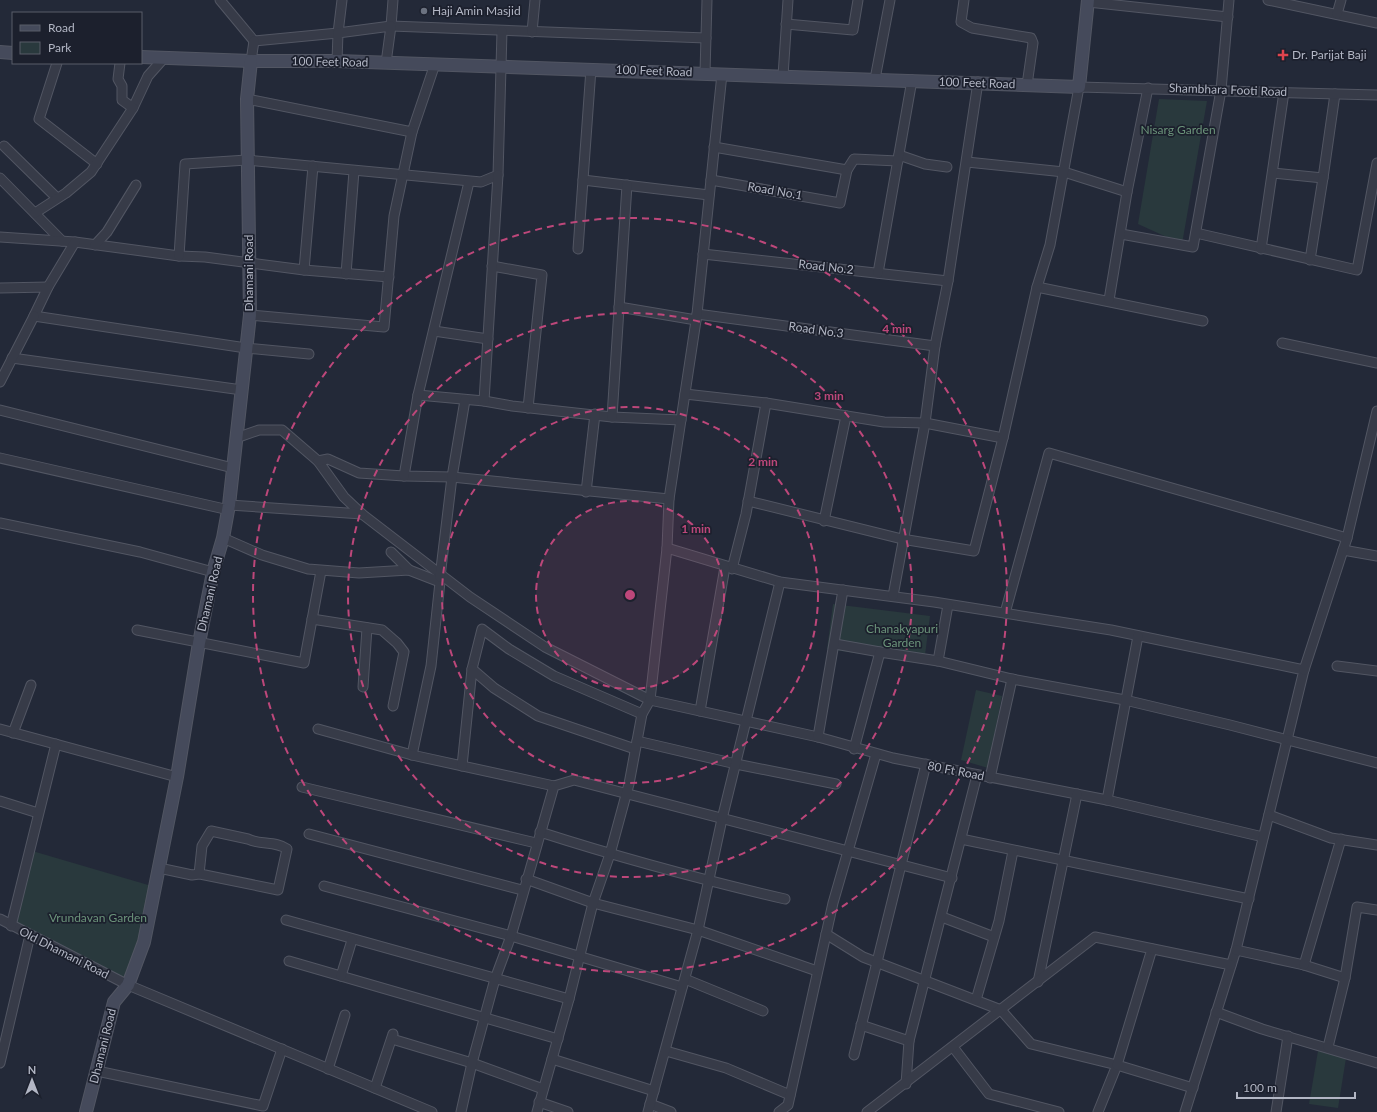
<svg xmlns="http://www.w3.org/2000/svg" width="1377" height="1112" font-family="Lato,sans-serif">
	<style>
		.green { fill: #29393d }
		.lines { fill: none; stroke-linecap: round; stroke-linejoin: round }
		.street-casing { stroke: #525663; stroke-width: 11 }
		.secondary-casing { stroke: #525663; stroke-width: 14 }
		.street { stroke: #373b48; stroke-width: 9 }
		.secondary { stroke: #454a5b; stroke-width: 12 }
		.ring { fill: none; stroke: #bd477a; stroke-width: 2; stroke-dasharray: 7 5 }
		.worship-dot { fill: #6b7280; stroke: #1c202d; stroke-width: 1.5 }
		.health-dot { fill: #e0444e; stroke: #1c202d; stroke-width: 1.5 }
		.labels { text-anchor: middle; stroke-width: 3.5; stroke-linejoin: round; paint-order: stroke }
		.poi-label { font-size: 12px; fill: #b2b6c4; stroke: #1c202d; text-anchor: start }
		.street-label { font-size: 12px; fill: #b2b6c4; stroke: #1c202d }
		.park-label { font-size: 12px; fill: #6b937a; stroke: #1c202d }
		.centre { fill: #bd477a; stroke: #1c202d; stroke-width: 2 }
		.ring-label { font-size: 12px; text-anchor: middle; font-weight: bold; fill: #bd477a; stroke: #1c202d; stroke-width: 3.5; stroke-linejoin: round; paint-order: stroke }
	</style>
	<rect width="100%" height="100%" fill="#232938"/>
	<!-- green -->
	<g class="green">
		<polygon points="1159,99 1207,101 1182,244 1138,224"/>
		<polygon points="833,604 930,616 924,663 827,649"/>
		<polygon points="976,690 1002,696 988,768 961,760"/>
		<polygon points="29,850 155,887 128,985 11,926"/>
		<polygon points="1318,1051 1346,1058 1338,1108 1309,1104"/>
	</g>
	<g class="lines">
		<defs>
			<g id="street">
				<polyline points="220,0 254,41"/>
				<polyline points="393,0 391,26 706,38"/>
				<polyline points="964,0 961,22 972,28 1031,38 1033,43 1027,85"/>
				<polyline points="1268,0 1377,23"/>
				<polyline points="1088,2 1228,17"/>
				<polyline points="1337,14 1341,0"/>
				<polyline points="786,24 853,30 858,0"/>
				<polyline points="532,32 535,0"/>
				<polyline points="254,41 338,33 342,0"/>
				<polyline points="251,61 254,41"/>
				<polyline points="337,61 338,33 391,26 386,63"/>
				<polyline points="57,63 39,119 97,164"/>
				<polyline points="705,73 707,0"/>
				<polyline points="783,76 788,0"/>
				<polyline points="875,79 890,0"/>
				<polyline points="247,99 412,132 435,64"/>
				<polyline points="133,108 148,76 164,58"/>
				<polyline points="4,146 57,198"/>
				<polyline points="714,147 847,170 854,159 898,161"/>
				<polyline points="899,155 925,164 947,167"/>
				<polyline points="967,162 1064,172 1127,192"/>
				<polyline points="1273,173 1323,178 1335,94"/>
				<polyline points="0,178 62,241"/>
				<polyline points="583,180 709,195"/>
				<polyline points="711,180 840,203 847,170"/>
				<polyline points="35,213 66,193 91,172 133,108 122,100 122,86 118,79 120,63"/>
				<polyline points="1196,233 1357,270 1377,163"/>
				<polyline points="1121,234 1193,247 1221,90 1229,0"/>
				<polyline points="0,237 75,242 179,256 205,257 304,270 389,277"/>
				<polyline points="95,245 107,232 136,185"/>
				<polyline points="578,249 591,69"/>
				<polyline points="1261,249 1284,92"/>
				<polyline points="703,254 948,281"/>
				<polyline points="179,256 185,164 247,160 481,182 498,175 502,31"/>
				<polyline points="1310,260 1323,178"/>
				<polyline points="492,266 542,275 528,408"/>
				<polyline points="304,270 313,166"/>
				<polyline points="878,273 912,80"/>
				<polyline points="346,274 354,171"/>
				<polyline points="48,287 75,242"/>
				<polyline points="1037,287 1203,321"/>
				<polyline points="0,288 48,287 34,316 246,348 309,354"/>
				<polyline points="1109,300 1127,192 1148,88"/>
				<polyline points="619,307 696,320"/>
				<polyline points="697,314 935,346"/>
				<polyline points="250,315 384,327 394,216 412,132"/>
				<polyline points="434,331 488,339"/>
				<polyline points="1282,343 1377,363"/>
				<polyline points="12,358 242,390"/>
				<polyline points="0,382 34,316"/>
				<polyline points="685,394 766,403 884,422 925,423 1003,438"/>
				<polyline points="418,395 484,401 512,406 612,417 681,420"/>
				<polyline points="484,401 498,175"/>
				<polyline points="0,410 233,468"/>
				<polyline points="612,417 627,185"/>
				<polyline points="236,438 259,430 282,430 318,461 344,497 362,514 470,597 545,647 650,700 818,737 893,758 1107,800 1263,837"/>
				<polyline points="0,458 229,510"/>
				<polyline points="318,461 328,459 359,473 404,476 452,477 669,499"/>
				<polyline points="404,476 418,395 469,182"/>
				<polyline points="586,492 595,414"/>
				<polyline points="748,501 902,539 974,551 1003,438 1037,287 1050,245 1079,87 1377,95"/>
				<polyline points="229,505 362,514"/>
				<polyline points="824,521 846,416"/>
				<polyline points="0,523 140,552 213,572"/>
				<polyline points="223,538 262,555 308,569 359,573 409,570 440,582 431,666 412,755"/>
				<polyline points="667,548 780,582 934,602 1111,630 1304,670 1236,950 1185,1112"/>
				<polyline points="1343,550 1377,556"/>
				<polyline points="391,552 409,570"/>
				<polyline points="732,569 746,514 766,403"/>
				<polyline points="440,577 452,477 465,400"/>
				<polyline points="893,596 925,423 935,346 948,281 978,82"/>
				<polyline points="1005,613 1049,453 1347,538"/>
				<polyline points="312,619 382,630 397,643 404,652 393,706"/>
				<polyline points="137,630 304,663 321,571"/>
				<polyline points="835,644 880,652"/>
				<polyline points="938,661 948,605"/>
				<polyline points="1337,666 1377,671"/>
				<polyline points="472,669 482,629 509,649 554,676 642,714"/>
				<polyline points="1304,670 1347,538 1377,411"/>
				<polyline points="363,687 367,628"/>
				<polyline points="700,711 725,567"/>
				<polyline points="0,729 177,777"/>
				<polyline points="318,729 412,755 554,786"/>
				<polyline points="13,733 31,685"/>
				<polyline points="818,737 843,590"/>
				<polyline points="637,741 736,764 836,784"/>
				<polyline points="854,749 880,652 938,661 1012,679 1125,700 1230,725 1377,763"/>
				<polyline points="462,766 472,669 494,688 538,716 635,749"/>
				<polyline points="990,778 1012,679"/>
				<polyline points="302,787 536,843"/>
				<polyline points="1107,800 1138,636"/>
				<polyline points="0,801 38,813"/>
				<polyline points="1269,815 1331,838 1377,845"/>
				<path d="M540,832c81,26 163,48 245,67"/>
				<polyline points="309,834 522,890"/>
				<polyline points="961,839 1249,899"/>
				<path d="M159,868l33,7 7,-1 3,-28 9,-15 37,8c12,6 28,2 39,10l-9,41 -78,-16"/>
				<polyline points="526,879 593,903 698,930 817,971"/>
				<polyline points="324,886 511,936 682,987"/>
				<polyline points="942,917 994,937"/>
				<polyline points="0,919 128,985 432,1112"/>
				<polyline points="286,920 569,999"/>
				<polyline points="11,926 56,744"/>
				<polyline points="826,934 863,957 1001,1010 1031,1044 1117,1065 1098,1112"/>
				<polyline points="1152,949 1117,1065 1193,1088"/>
				<polyline points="1236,950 1304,965 1345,978"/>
				<polyline points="289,961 558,1039"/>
				<polyline points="1304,965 1341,839"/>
				<polyline points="341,976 352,940"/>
				<polyline points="685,979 763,1011"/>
				<polyline points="1038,982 1077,794"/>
				<polyline points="976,1000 999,921 1013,851"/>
				<polyline points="1216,1012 1262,1029 1377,1063"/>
				<polyline points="861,1025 909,1041"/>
				<polyline points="392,1039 472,1063 543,1089"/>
				<polyline points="953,1047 989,1094 1059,1112"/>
				<polyline points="1328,1047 1345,978 1357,907 1377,910"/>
				<polyline points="666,1051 726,1068 790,1095"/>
				<polyline points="854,1055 926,764"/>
				<polyline points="552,1059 654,1091"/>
				<polyline points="0,1063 30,935"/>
				<polyline points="328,1069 345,1015"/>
				<polyline points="97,1071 263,1106 282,1049"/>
				<polyline points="906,1084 909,1041 977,775"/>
				<polyline points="375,1088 393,1034"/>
				<polyline points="539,1102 568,1112"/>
				<polyline points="650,1104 671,1112"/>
				<polyline points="461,1112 472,1063 495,979 511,936 554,786 574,780 952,878"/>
				<polyline points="537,1112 569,999 593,903 610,854 629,784 642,714 650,700 667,548 669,499 697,314 722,74"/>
				<polyline points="648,1112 698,930 722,819 780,582"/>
				<polyline points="779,1112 788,1105 833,903 876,754"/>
				<polyline points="867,1112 1095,937 1231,965"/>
				<polyline points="1276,1112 1288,1036"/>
			</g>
			<g id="secondary">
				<polyline points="0,52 13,53"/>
				<polyline points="141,57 251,61 337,61 1079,87 1088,0"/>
				<polyline points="86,1112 114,1002 128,985 144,942 177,777 199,643 213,572 223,538 229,505 250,315 247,99 251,61"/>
			</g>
		</defs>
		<!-- street casing -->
		<use href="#street" class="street-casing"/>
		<!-- secondary casing -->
		<use href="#secondary" class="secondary-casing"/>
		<!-- street -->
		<use href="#street" class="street"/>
		<!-- secondary -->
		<use href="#secondary" class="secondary"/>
	</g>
	<!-- distance rings -->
	<circle cx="630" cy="595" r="94" fill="#bd477a" fill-opacity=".12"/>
	<g class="ring">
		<circle cx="630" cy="595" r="94"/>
		<circle cx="630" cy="595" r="188"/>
		<circle cx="630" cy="595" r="282"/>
		<circle cx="630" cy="595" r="377"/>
	</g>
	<!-- markers -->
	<circle class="worship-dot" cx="424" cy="11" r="4"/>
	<path class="health-dot" d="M1281 49h4v4h4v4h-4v4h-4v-4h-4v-4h4z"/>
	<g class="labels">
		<!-- poi labels -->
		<g class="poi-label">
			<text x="432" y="15">Haji Amin Masjid</text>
			<text x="1292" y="59">Dr. Parijat Baji</text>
		</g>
		<!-- street labels -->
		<g class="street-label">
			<text transform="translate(330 62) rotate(1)" y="4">100 Feet Road</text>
			<text transform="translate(654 71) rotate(2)" y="4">100 Feet Road</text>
			<text transform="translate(977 83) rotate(2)" y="4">100 Feet Road</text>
			<text transform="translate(1228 90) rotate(2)" y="4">Shambhara Footi Road</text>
			<text transform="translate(775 191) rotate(10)" y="4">Road No.1</text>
			<text transform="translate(826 267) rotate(6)" y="4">Road No.2</text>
			<text transform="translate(249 273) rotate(-90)" y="4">Dhamani Road</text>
			<text transform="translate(816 330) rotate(8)" y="4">Road No.3</text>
			<text transform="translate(210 594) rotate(-77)" y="4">Dhamani Road</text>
			<text transform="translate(956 771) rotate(11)" y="4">80 Ft Road</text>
			<text transform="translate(64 953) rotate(27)" y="4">Old Dhamani Road</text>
			<text transform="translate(103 1046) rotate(-76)" y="4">Dhamani Road</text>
		</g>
		<!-- park labels -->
		<g class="park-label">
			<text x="1178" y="134">Nisarg Garden</text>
			<text x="902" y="633">Chanakyapuri<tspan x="902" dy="14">Garden</tspan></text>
			<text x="98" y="922">Vrundavan Garden</text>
		</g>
	</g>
	<circle cx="630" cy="595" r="6" class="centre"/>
	<g class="ring-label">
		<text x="897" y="333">4 min</text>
		<text x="829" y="400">3 min</text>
		<text x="763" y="466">2 min</text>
		<text x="696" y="533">1 min</text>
	</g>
	<!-- legend -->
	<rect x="12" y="12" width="130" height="52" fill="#1c202d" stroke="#585c69"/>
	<rect x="20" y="25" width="20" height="6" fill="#454a5b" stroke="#585c69"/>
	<text x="48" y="32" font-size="12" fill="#b2b6c4">Road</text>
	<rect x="20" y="42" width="20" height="12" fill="#29393d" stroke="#585c69"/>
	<text x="48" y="52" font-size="12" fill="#b2b6c4">Park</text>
	<!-- north arrow -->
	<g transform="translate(32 1080)" stroke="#1c202d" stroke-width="3" paint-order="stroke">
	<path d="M0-3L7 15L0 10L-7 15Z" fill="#b2b6c4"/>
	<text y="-6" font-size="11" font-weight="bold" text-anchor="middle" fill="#b2b6c4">N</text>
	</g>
	<!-- scale -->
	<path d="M1237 1092v6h118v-6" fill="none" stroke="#b2b6c4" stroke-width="2"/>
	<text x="1243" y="1092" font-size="12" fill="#b2b6c4" stroke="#1c202d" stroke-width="3" paint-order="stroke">100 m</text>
</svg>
